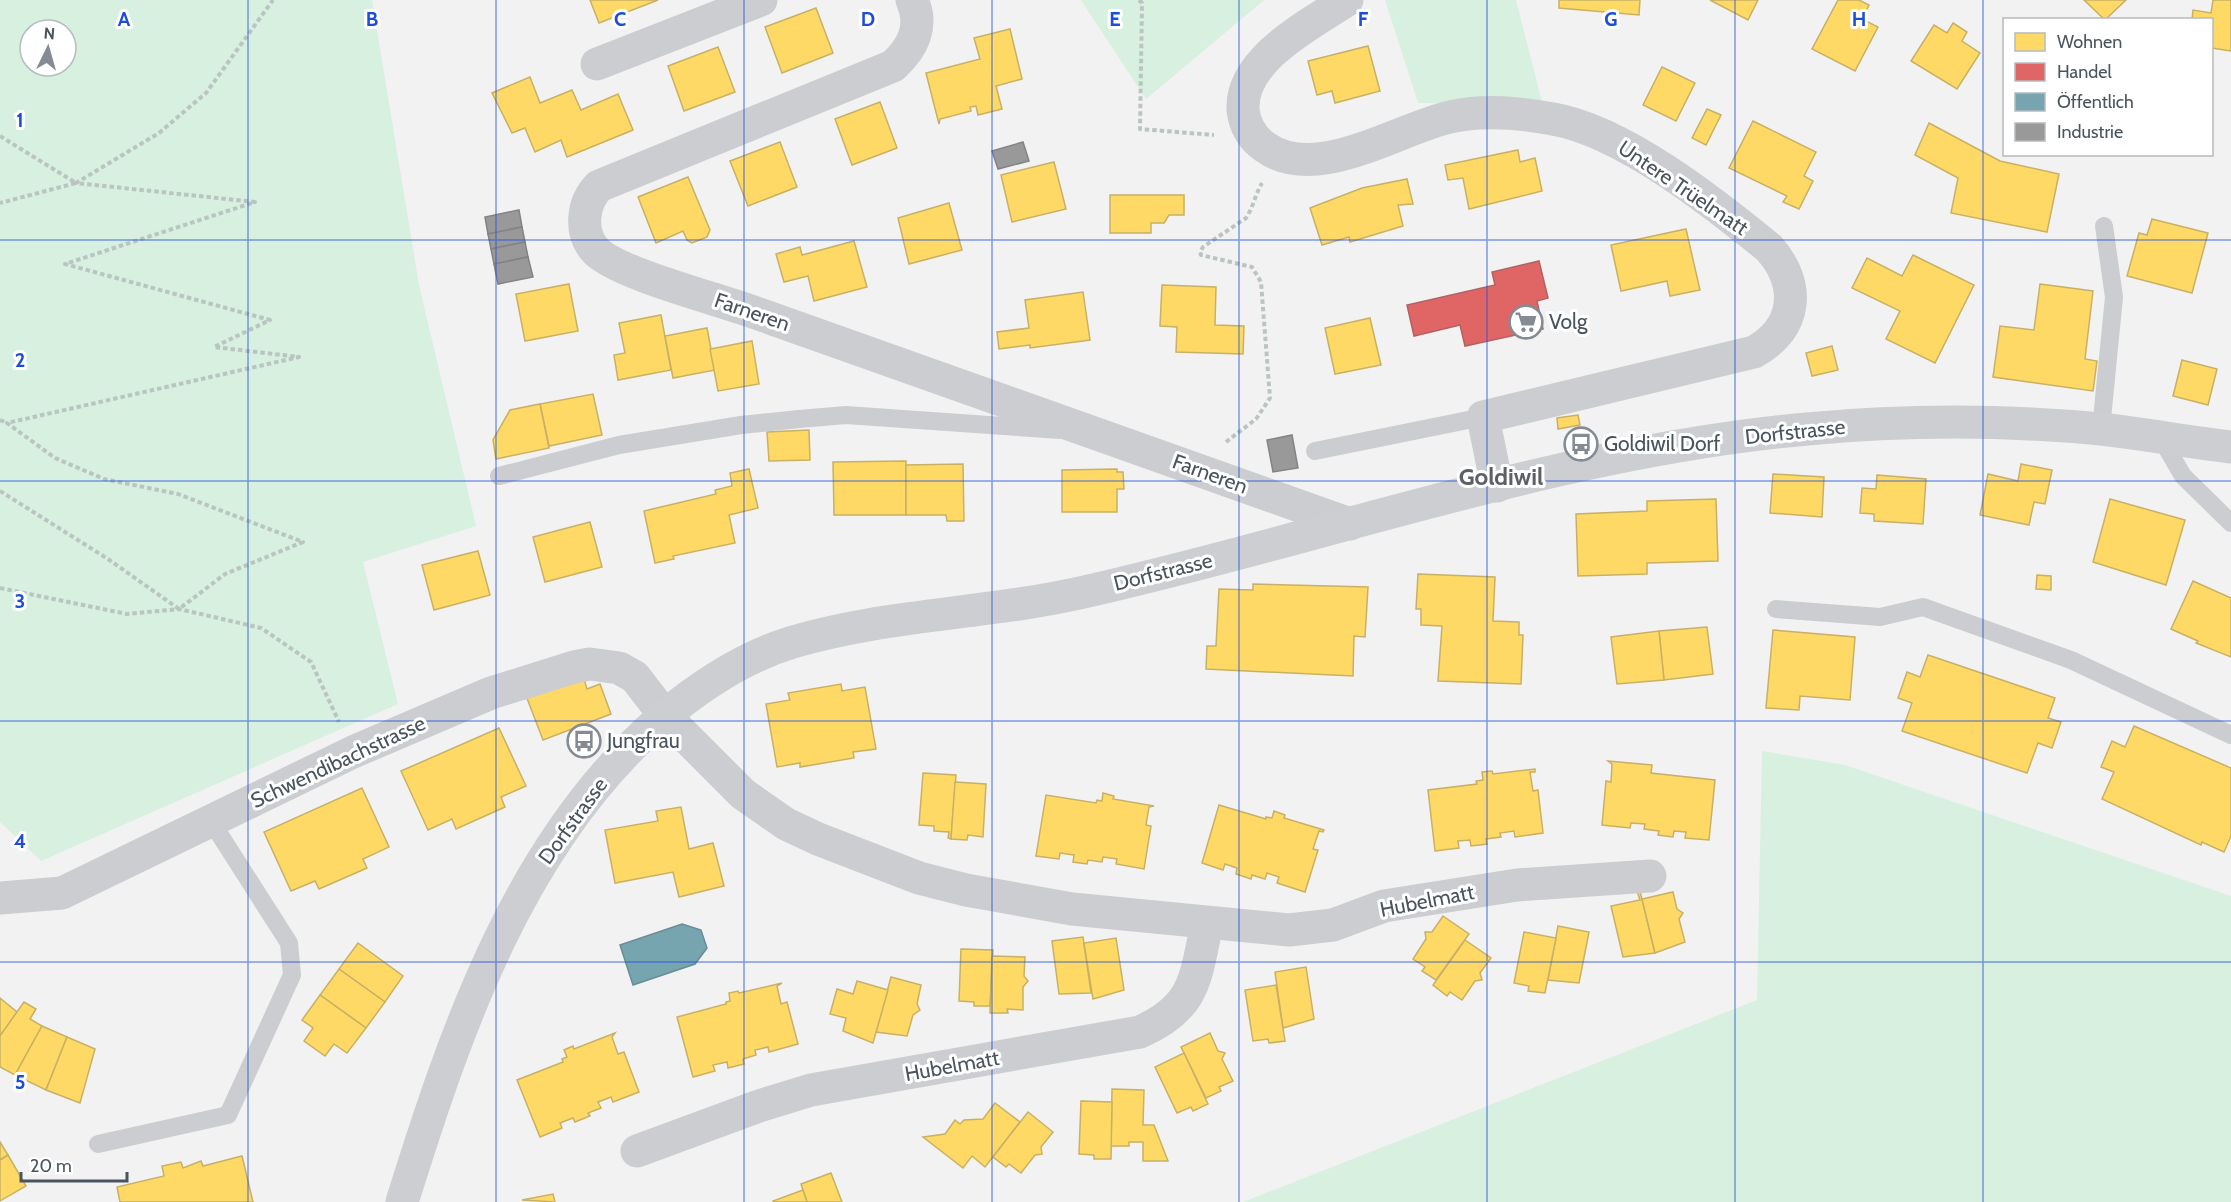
<svg xmlns="http://www.w3.org/2000/svg" width="2231" height="1202" font-family="Cabin,sans-serif">
	<style>
		.green { fill: #d7f0e0; fill-rule: evenodd }
		.homes { fill: #ffd966; stroke: #c8b164; stroke-width: 1.5 }
		.shops { fill: #e06666; stroke: #b36164; stroke-width: 1.5 }
		.public { fill: #76a5af; stroke: #688d97; stroke-width: 1.5 }
		.industry { fill: #999; stroke: #818487; stroke-width: 1.5 }
		.lines { fill: none; stroke-linecap: round; stroke-linejoin: round }
		.path { stroke: #bac5c2; stroke-width: 4; stroke-dasharray: 4.5 3; stroke-linecap: butt }
		.lane { stroke: #cbcdd0; stroke-width: 18 }
		.street { stroke: #cbcdd0; stroke-width: 33 }
		.secondary { stroke: #ccced1; stroke-width: 33 }
		.grid { fill: none; stroke: #1d4ed8; stroke-width: 1.5; stroke-opacity: 0.55 }
		.labels { text-anchor: middle; stroke-width: 6; stroke-linejoin: round; paint-order: stroke }
		.street-label { font-size: 21px; fill: #49545e; stroke: #fff }
		.poi-label { font-size: 21px; fill: #49545e; stroke: #fff; text-anchor: start }
		.quarter-label { font-size: 24px; font-weight: bold; fill: #5d6166; stroke: #fff }
		.grid-label { font-size: 20px; text-anchor: middle; font-weight: bold; fill: #1d4ed8; stroke: #fff; stroke-width: 6; stroke-linejoin: round; paint-order: stroke }
	</style>
	<rect width="100%" height="100%" fill="#f2f2f2"/>
	<!-- green -->
	<g class="green">
		<path d="M0,0h372l47,285 57,241 -113,36 35,142 -357,157 -41,-39zM30,30h36v36h-36z"/>
		<polygon points="1081,0 1264,0 1146,99"/>
		<polygon points="1385,0 1516,0 1542,102 1418,103"/>
		<polygon points="1762,751 1845,765 2231,896 2231,1202 1243,1202 1757,1000"/>
	</g>
	<!-- homes -->
	<g class="homes">
		<polygon points="590,0 658,0 599,23"/>
		<polygon points="1559,0 1640,0 1639,15 1559,8"/>
		<polygon points="1710,0 1758,0 1748,20"/>
		<polygon points="1838,0 1859,0 1869,5 1862,19 1878,27 1855,71 1812,49"/>
		<polygon points="2084,0 2126,0 2105,20"/>
		<polygon points="2213,0 2231,0 2231,51 2212,48 2212,20 2192,20 2193,10 2211,13"/>
		<polygon points="816,8 833,53 782,73 765,27"/>
		<polygon points="1953,23 1967,32 1962,41 1980,53 1957,89 1911,61 1934,25 1947,33"/>
		<polygon points="1010,29 1022,79 996,86 1002,109 978,115 976,106 970,107 971,111 940,119 939,124 926,73 980,59 974,38"/>
		<polygon points="1368,46 1380,91 1335,103 1332,91 1317,95 1308,61"/>
		<polygon points="718,47 735,92 684,111 668,66"/>
		<polygon points="1662,67 1695,83 1676,121 1643,105"/>
		<polygon points="530,77 540,103 572,90 581,110 618,94 633,130 567,157 561,140 535,152 525,128 512,133 492,93"/>
		<polygon points="880,102 897,148 852,165 835,119"/>
		<polygon points="1707,109 1721,115 1706,145 1692,138"/>
		<polygon points="1753,121 1816,152 1804,176 1813,181 1799,209 1783,202 1787,196 1729,168"/>
		<polygon points="1929,123 2000,161 2059,174 2047,232 1951,213 1958,178 1915,155"/>
		<polygon points="780,142 797,187 748,206 730,161"/>
		<polygon points="1518,150 1520,162 1535,158 1542,191 1469,209 1463,178 1448,180 1445,165"/>
		<polygon points="1054,162 1066,209 1012,222 1001,175"/>
		<polygon points="688,177 710,230 707,237 692,243 687,240 683,231 656,243 638,197"/>
		<polygon points="1407,179 1413,204 1398,205 1403,226 1350,242 1349,237 1322,245 1310,208 1362,188"/>
		<polygon points="1110,195 1184,195 1184,215 1169,215 1164,223 1151,223 1151,233 1110,233"/>
		<polygon points="949,203 962,250 909,264 898,218"/>
		<polygon points="2152,219 2208,233 2192,293 2127,276 2139,233 2147,235"/>
		<polygon points="1686,229 1700,290 1670,296 1667,281 1621,291 1611,245"/>
		<polygon points="854,241 867,287 814,301 808,276 784,282 776,254 800,247 802,255"/>
		<polygon points="1913,255 1974,285 1935,363 1886,339 1900,311 1852,288 1867,258 1902,276"/>
		<polygon points="569,284 578,331 525,341 516,294"/>
		<polygon points="2040,284 2093,291 2085,359 2097,361 2093,391 1993,377 2000,326 2034,330"/>
		<polygon points="1162,285 1216,287 1215,325 1244,326 1243,354 1176,352 1177,327 1160,326"/>
		<polygon points="1083,292 1090,340 1030,348 1030,345 999,349 997,332 1029,328 1025,300"/>
		<polygon points="661,315 671,370 618,380 614,355 625,353 619,323"/>
		<polygon points="1370,318 1381,365 1335,374 1325,328"/>
		<polygon points="707,328 715,370 673,378 665,336"/>
		<polygon points="752,341 759,384 718,391 710,349"/>
		<polygon points="1832,346 1838,370 1812,376 1806,353"/>
		<polygon points="2182,360 2217,369 2208,405 2173,396"/>
		<polygon points="593,394 602,435 549,446 540,404"/>
		<polygon points="540,404 549,448 496,459 493,440 510,410"/>
		<polygon points="1578,415 1580,425 1558,429 1557,418"/>
		<polygon points="809,430 810,460 769,461 767,432"/>
		<polygon points="906,461 906,515 834,515 833,462"/>
		<polygon points="963,464 964,521 947,521 946,515 906,515 906,465"/>
		<polygon points="2021,464 2052,470 2045,504 2034,502 2029,525 1980,515 1988,474 2018,481"/>
		<polygon points="749,469 758,508 729,515 735,543 673,556 674,559 655,563 644,511 716,494 715,490 732,486 730,473"/>
		<polygon points="1117,469 1117,472 1123,472 1124,489 1117,489 1117,512 1062,512 1062,470"/>
		<polygon points="1773,474 1824,477 1822,517 1770,513"/>
		<polygon points="1877,475 1926,479 1923,524 1874,521 1874,514 1860,513 1862,488 1876,489"/>
		<polygon points="1716,499 1718,561 1647,563 1647,574 1578,576 1576,514 1647,511 1647,501"/>
		<polygon points="2110,499 2185,520 2166,585 2093,562"/>
		<polygon points="590,522 602,567 545,582 533,537"/>
		<polygon points="478,551 490,595 434,610 422,565"/>
		<polygon points="1418,574 1495,577 1493,621 1519,622 1519,635 1523,635 1521,684 1438,681 1442,626 1421,625 1421,609 1416,609"/>
		<polygon points="2037,575 2051,576 2051,590 2036,589"/>
		<polygon points="2193,581 2231,598 2231,657 2196,643 2198,641 2171,629"/>
		<polygon points="1253,584 1368,587 1365,637 1354,636 1353,676 1206,669 1207,646 1216,646 1219,589 1253,590"/>
		<polygon points="1707,627 1713,674 1664,680 1659,631"/>
		<polygon points="1773,630 1855,637 1850,700 1800,696 1799,710 1766,708"/>
		<polygon points="1659,631 1664,680 1617,684 1611,637"/>
		<polygon points="1928,655 2055,698 2048,718 2061,722 2052,748 2038,743 2027,773 1902,731 1912,703 1898,698 1907,672 1920,677"/>
		<polygon points="583,676 587,689 600,684 611,714 543,740 525,693"/>
		<polygon points="841,684 842,691 865,687 876,749 853,752 854,758 800,767 800,763 777,767 766,704 790,700 788,693"/>
		<polygon points="2134,726 2231,768 2231,836 2224,852 2202,842 2201,845 2102,799 2114,772 2101,767 2112,741 2125,747"/>
		<polygon points="499,728 526,786 501,797 505,807 456,829 452,819 428,830 401,771"/>
		<polygon points="1608,761 1652,765 1651,773 1715,780 1709,840 1685,838 1686,832 1674,831 1673,837 1658,835 1659,831 1644,829 1645,824 1631,823 1630,828 1602,825 1606,781 1611,782 1612,764"/>
		<polygon points="1535,769 1535,772 1530,772 1533,791 1538,790 1543,833 1515,837 1514,831 1500,833 1501,837 1486,839 1487,844 1471,846 1470,840 1458,841 1459,848 1435,851 1428,790 1477,784 1476,781 1483,780 1482,772 1492,771 1493,774"/>
		<polygon points="923,773 956,775 951,839 948,838 949,832 934,831 934,826 919,825"/>
		<polygon points="955,782 986,784 983,837 968,835 967,840 951,839"/>
		<polygon points="362,788 389,847 363,859 367,868 319,889 315,881 291,891 264,832"/>
		<polygon points="1103,793 1114,796 1113,799 1154,806 1149,807 1146,825 1151,826 1144,869 1116,864 1117,859 1103,857 1102,862 1088,860 1087,864 1073,862 1074,855 1060,853 1059,859 1036,856 1046,795 1096,803 1097,800 1102,801"/>
		<polygon points="1219,805 1266,819 1266,817 1272,818 1274,811 1285,815 1284,818 1324,830 1323,832 1319,831 1313,849 1318,850 1305,892 1277,883 1279,877 1267,873 1265,879 1252,875 1251,879 1236,874 1237,868 1225,864 1223,870 1202,863"/>
		<polygon points="681,807 689,849 713,843 724,886 679,897 673,872 615,883 605,830 658,821 656,811"/>
		<polygon points="1637,891 1640,891 1655,953 1623,957 1611,906 1640,900"/>
		<polygon points="1673,892 1677,909 1683,913 1679,919 1685,942 1655,953 1642,899"/>
		<polygon points="1443,916 1469,934 1436,980 1422,971 1425,967 1413,959 1426,939 1425,932 1432,932"/>
		<polygon points="1558,926 1589,932 1579,983 1548,980"/>
		<polygon points="1524,932 1556,938 1545,993 1528,991 1529,986 1514,983"/>
		<polygon points="1083,937 1091,993 1059,994 1052,941"/>
		<polygon points="1116,938 1124,990 1093,999 1084,943"/>
		<polygon points="1465,940 1491,958 1480,973 1482,980 1475,981 1462,1000 1450,992 1447,996 1433,985"/>
		<polygon points="358,943 403,976 385,1002 339,969"/>
		<polygon points="961,949 993,950 990,1006 974,1006 974,1002 959,1001"/>
		<polygon points="992,956 1025,957 1024,976 1028,981 1023,987 1023,1010 1007,1009 1008,1013 990,1013"/>
		<polygon points="1306,967 1314,1019 1283,1028 1275,972"/>
		<polygon points="339,969 385,1002 366,1028 320,995"/>
		<polygon points="891,977 921,985 917,1004 920,1010 913,1015 907,1036 876,1032"/>
		<polygon points="857,981 888,990 873,1043 843,1031 846,1018 830,1014 837,989 853,994"/>
		<polygon points="782,983 777,986 781,1004 787,1002 798,1044 769,1052 768,1047 755,1050 756,1055 743,1059 744,1064 728,1068 727,1062 713,1065 715,1071 693,1077 677,1017 726,1004 726,1002 730,1001 729,993 738,991 739,993"/>
		<polygon points="1276,985 1285,1041 1269,1043 1268,1039 1253,1041 1245,990"/>
		<polygon points="320,995 366,1028 347,1053 334,1044 325,1056 304,1041 313,1028 302,1020"/>
		<polygon points="0,998 17,1012 0,1036"/>
		<polygon points="24,1002 36,1009 30,1019 42,1026 15,1075 0,1067 0,1036"/>
		<polygon points="42,1026 67,1037 46,1090 15,1075"/>
		<polygon points="615,1033 612,1037 618,1054 624,1052 639,1092 613,1102 611,1097 598,1102 601,1108 588,1113 590,1116 575,1122 573,1118 560,1123 562,1128 540,1137 517,1080 563,1062 562,1059 567,1057 564,1050 573,1046 574,1049"/>
		<polygon points="1210,1033 1218,1051 1225,1053 1222,1059 1233,1081 1219,1087 1221,1091 1206,1098 1181,1047"/>
		<polygon points="67,1037 95,1049 80,1103 46,1090"/>
		<polygon points="1184,1053 1208,1104 1193,1111 1191,1107 1177,1113 1155,1067"/>
		<polygon points="1112,1089 1144,1090 1143,1125 1154,1125 1168,1161 1143,1161 1143,1142 1129,1142 1129,1146 1111,1146"/>
		<polygon points="1081,1101 1112,1102 1111,1159 1094,1159 1094,1155 1079,1154"/>
		<polygon points="995,1103 1020,1122 985,1167 972,1156 963,1168 923,1137 945,1134 955,1120 960,1124 964,1120 983,1119"/>
		<polygon points="1028,1112 1053,1132 1041,1147 1042,1154 1035,1155 1021,1173 1009,1164 1006,1167 993,1157"/>
		<polygon points="0,1142 8,1155 0,1160"/>
		<polygon points="8,1155 26,1186 0,1201 0,1160"/>
		<polygon points="242,1156 253,1202 120,1202 117,1187 164,1176 162,1166 181,1162 183,1168 201,1161 203,1166"/>
		<polygon points="831,1173 842,1202 807,1202 801,1184"/>
		<polygon points="803,1190 807,1202 774,1202 773,1201"/>
		<polygon points="553,1194 555,1202 522,1200"/>
	</g>
	<!-- shops -->
	<polygon class="shops" points="1539,261 1548,298 1537,301 1543,329 1465,346 1460,325 1414,336 1407,305 1495,285 1492,272"/>
	<!-- public -->
	<polygon class="public" points="682,924 701,930 707,948 695,964 633,985 620,945"/>
	<!-- industry -->
	<g class="industry">
		<polygon points="1023,142 1029,161 998,169 992,151"/>
		<polygon points="519,210 522,227 488,234 485,217"/>
		<polygon points="522,227 525,242 491,249 488,234"/>
		<polygon points="525,242 528,257 494,264 491,249"/>
		<polygon points="528,257 533,277 498,284 494,264"/>
		<polygon points="1292,435 1298,468 1273,472 1267,440"/>
	</g>
	<g class="lines">
		<!-- path -->
		<g class="path">
			<polyline points="1139,0 1142,3 1140,129 1214,135"/>
			<polyline points="0,136 76,183 0,203"/>
			<polyline points="0,420 7,423"/>
			<path d="M1226,442l30,-23 14,-21 -9,-116 -9,-15 -51,-12 -1,-3 3,-5 43,-29c7,-10 9,-23 16,-35"/>
			<polyline points="0,491 108,559 179,609 225,574 303,542 178,494 104,479 55,458 7,423 299,357 214,347 270,320 65,264 255,202 76,183 159,133 206,93 273,0"/>
			<polyline points="0,588 127,614 179,609 261,628 311,662 339,722"/>
		</g>
		<!-- lane -->
		<g class="lane">
			<polyline points="2101,429 2114,297 2104,226"/>
			<polyline points="2161,438 2183,476 2231,523"/>
			<polyline points="1315,451 1483,417"/>
			<polyline points="499,476 619,445 741,425 799,419 846,415 1060,430"/>
			<polyline points="1776,609 1880,617 1923,607 2071,660 2231,735"/>
			<polyline points="98,1144 228,1115 292,975 289,943 211,821"/>
		</g>
		<!-- street -->
		<g class="street">
			<path d="M912,0c12,26 1,48 -19,66l-294,120c-17,17 -20,47 -3,65 22,23 126,49 160,62 198,70 396,140 594,211"/>
			<path d="M1347,0c-36,24 -107,59 -104,110 2,16 9,28 22,37 51,37 132,-18 185,-30 34,-8 70,-4 103,2 70,12 161,84 216,129 32,36 29,80 -15,104l-271,65 14,69"/>
			<polyline points="597,64 761,0"/>
			<polyline points="0,898 62,893 353,752 491,693 574,667 590,664 619,668 635,677 665,716 743,794 786,824 818,839 919,878 966,890 1072,909 1289,930 1333,925 1384,906 1517,885 1650,876"/>
			<path d="M637,1151l122,-45 52,-16 329,-58c56,-25 55,-53 67,-108"/>
		</g>
		<!-- secondary -->
		<path class="secondary" d="M402,1202c54,-173 118,-362 260,-484 38,-32 84,-62 131,-76 94,-28 195,-28 291,-50 240,-54 476,-141 723,-163 96,-9 199,-9 294,0 44,5 87,13 130,18"/>
	</g>
	<!-- grid -->
	<path class="grid" d="M248,0v1202M496,0v1202M744,0v1202M992,0v1202M1239,0v1202M1487,0v1202M1735,0v1202M1983,0v1202M0,240h2231M0,481h2231M0,721h2231M0,962h2231"/>
	<!-- icons -->
	<defs>
		<symbol id="supermarket-ring" viewBox="-11 -11 22 22"><circle r="9.5" fill="#fff" stroke="#848b92" stroke-width="1.5"/><path d="M-6-5.5h2.5l.6 2H6L4.5 2H-2.5L-4.4-4H-6ZM-1.5 3.2a1.3 1.3 0 1 0 .1 0ZM3 3.2a1.3 1.3 0 1 0 .1 0Z" fill="#848b92"/></symbol>
		<symbol id="bus-ring" viewBox="-11 -11 22 22"><circle r="9.5" fill="#fff" stroke="#848b92" stroke-width="1.5"/><path d="M-5-6H5V4H4V6H2V4H-2V6H-4V4H-5ZM-3.5-4V0h7V-4ZM-3.5 1.2v1.5H-2V1.2ZM2 1.2v1.5H3.5V1.2Z" fill="#848b92"/></symbol>
	</defs>
	<g fill-rule="evenodd">
		<use href="#supermarket-ring" x="1507" y="303" width="38" height="38"/>
		<use href="#bus-ring" x="1562" y="425" width="38" height="38"/>
		<use href="#bus-ring" x="565" y="722" width="38" height="38"/>
	</g>
	<g class="labels">
		<!-- street labels -->
		<g class="street-label">
			<text transform="translate(1683 188) rotate(34)" y="7">Untere Trüelmatt</text>
			<text transform="translate(752 312) rotate(19)" y="7">Farneren</text>
			<text transform="translate(1795 432) rotate(-6)" y="7">Dorfstrasse</text>
			<text transform="translate(1210 474) rotate(20)" y="7">Farneren</text>
			<text transform="translate(1163 572) rotate(-14)" y="7">Dorfstrasse</text>
			<text transform="translate(338 762) rotate(-25)" y="7">Schwendibachstrasse</text>
			<text transform="translate(573 821) rotate(-54)" y="7">Dorfstrasse</text>
			<text transform="translate(1427 901) rotate(-11)" y="7">Hubelmatt</text>
			<text transform="translate(952 1066) rotate(-10)" y="7">Hubelmatt</text>
		</g>
		<!-- poi labels -->
		<g class="poi-label">
			<text x="1549" y="329">Volg</text>
			<text x="1604" y="451">Goldiwil Dorf</text>
			<text x="607" y="748">Jungfrau</text>
		</g>
		<!-- quarter labels -->
		<g class="quarter-label">
			<text x="1501" y="485">Goldiwil</text>
		</g>
	</g>
	<g class="grid-label">
		<text x="124" y="26">A</text>
		<text x="372" y="26">B</text>
		<text x="620" y="26">C</text>
		<text x="868" y="26">D</text>
		<text x="1115" y="26">E</text>
		<text x="1363" y="26">F</text>
		<text x="1611" y="26">G</text>
		<text x="1859" y="26">H</text>
		<text x="20" y="127">1</text>
		<text x="20" y="367">2</text>
		<text x="20" y="608">3</text>
		<text x="20" y="848">4</text>
		<text x="20" y="1089">5</text>
	</g>
	<!-- legend -->
	<rect x="2003" y="18" width="210" height="138" fill="#ffffff" stroke="#b6bbbf" stroke-width="1.5"/>
	<rect x="2015" y="33" width="30" height="18" fill="#ffd966" stroke="#b6bbbf" stroke-width="1.5"/>
	<text x="2057" y="48" font-size="18" fill="#49545e">Wohnen</text>
	<rect x="2015" y="63" width="30" height="18" fill="#e06666" stroke="#b6bbbf" stroke-width="1.5"/>
	<text x="2057" y="78" font-size="18" fill="#49545e">Handel</text>
	<rect x="2015" y="93" width="30" height="18" fill="#76a5af" stroke="#b6bbbf" stroke-width="1.5"/>
	<text x="2057" y="108" font-size="18" fill="#49545e">Öffentlich</text>
	<rect x="2015" y="123" width="30" height="18" fill="#999999" stroke="#b6bbbf" stroke-width="1.5"/>
	<text x="2057" y="138" font-size="18" fill="#49545e">Industrie</text>
	<!-- north arrow -->
	<g transform="translate(48 48) rotate(5)"><circle r="28" fill="#ffffff" stroke="#b6bbbf" stroke-width="1.5"/>
	<path d="M0-4.5L10 22L0 15L-10 22Z" fill="#848b92"/>
	<text y="-9" font-size="16" font-weight="bold" text-anchor="middle" fill="#49545e">N</text>
	</g>
	<!-- scale -->
	<path d="M21 1172v9h106v-9" fill="none" stroke="#49545e" stroke-width="3"/>
	<text x="30" y="1172" font-size="18" fill="#49545e" stroke="#ffffff" stroke-width="4.5" paint-order="stroke">20 m</text>
</svg>
